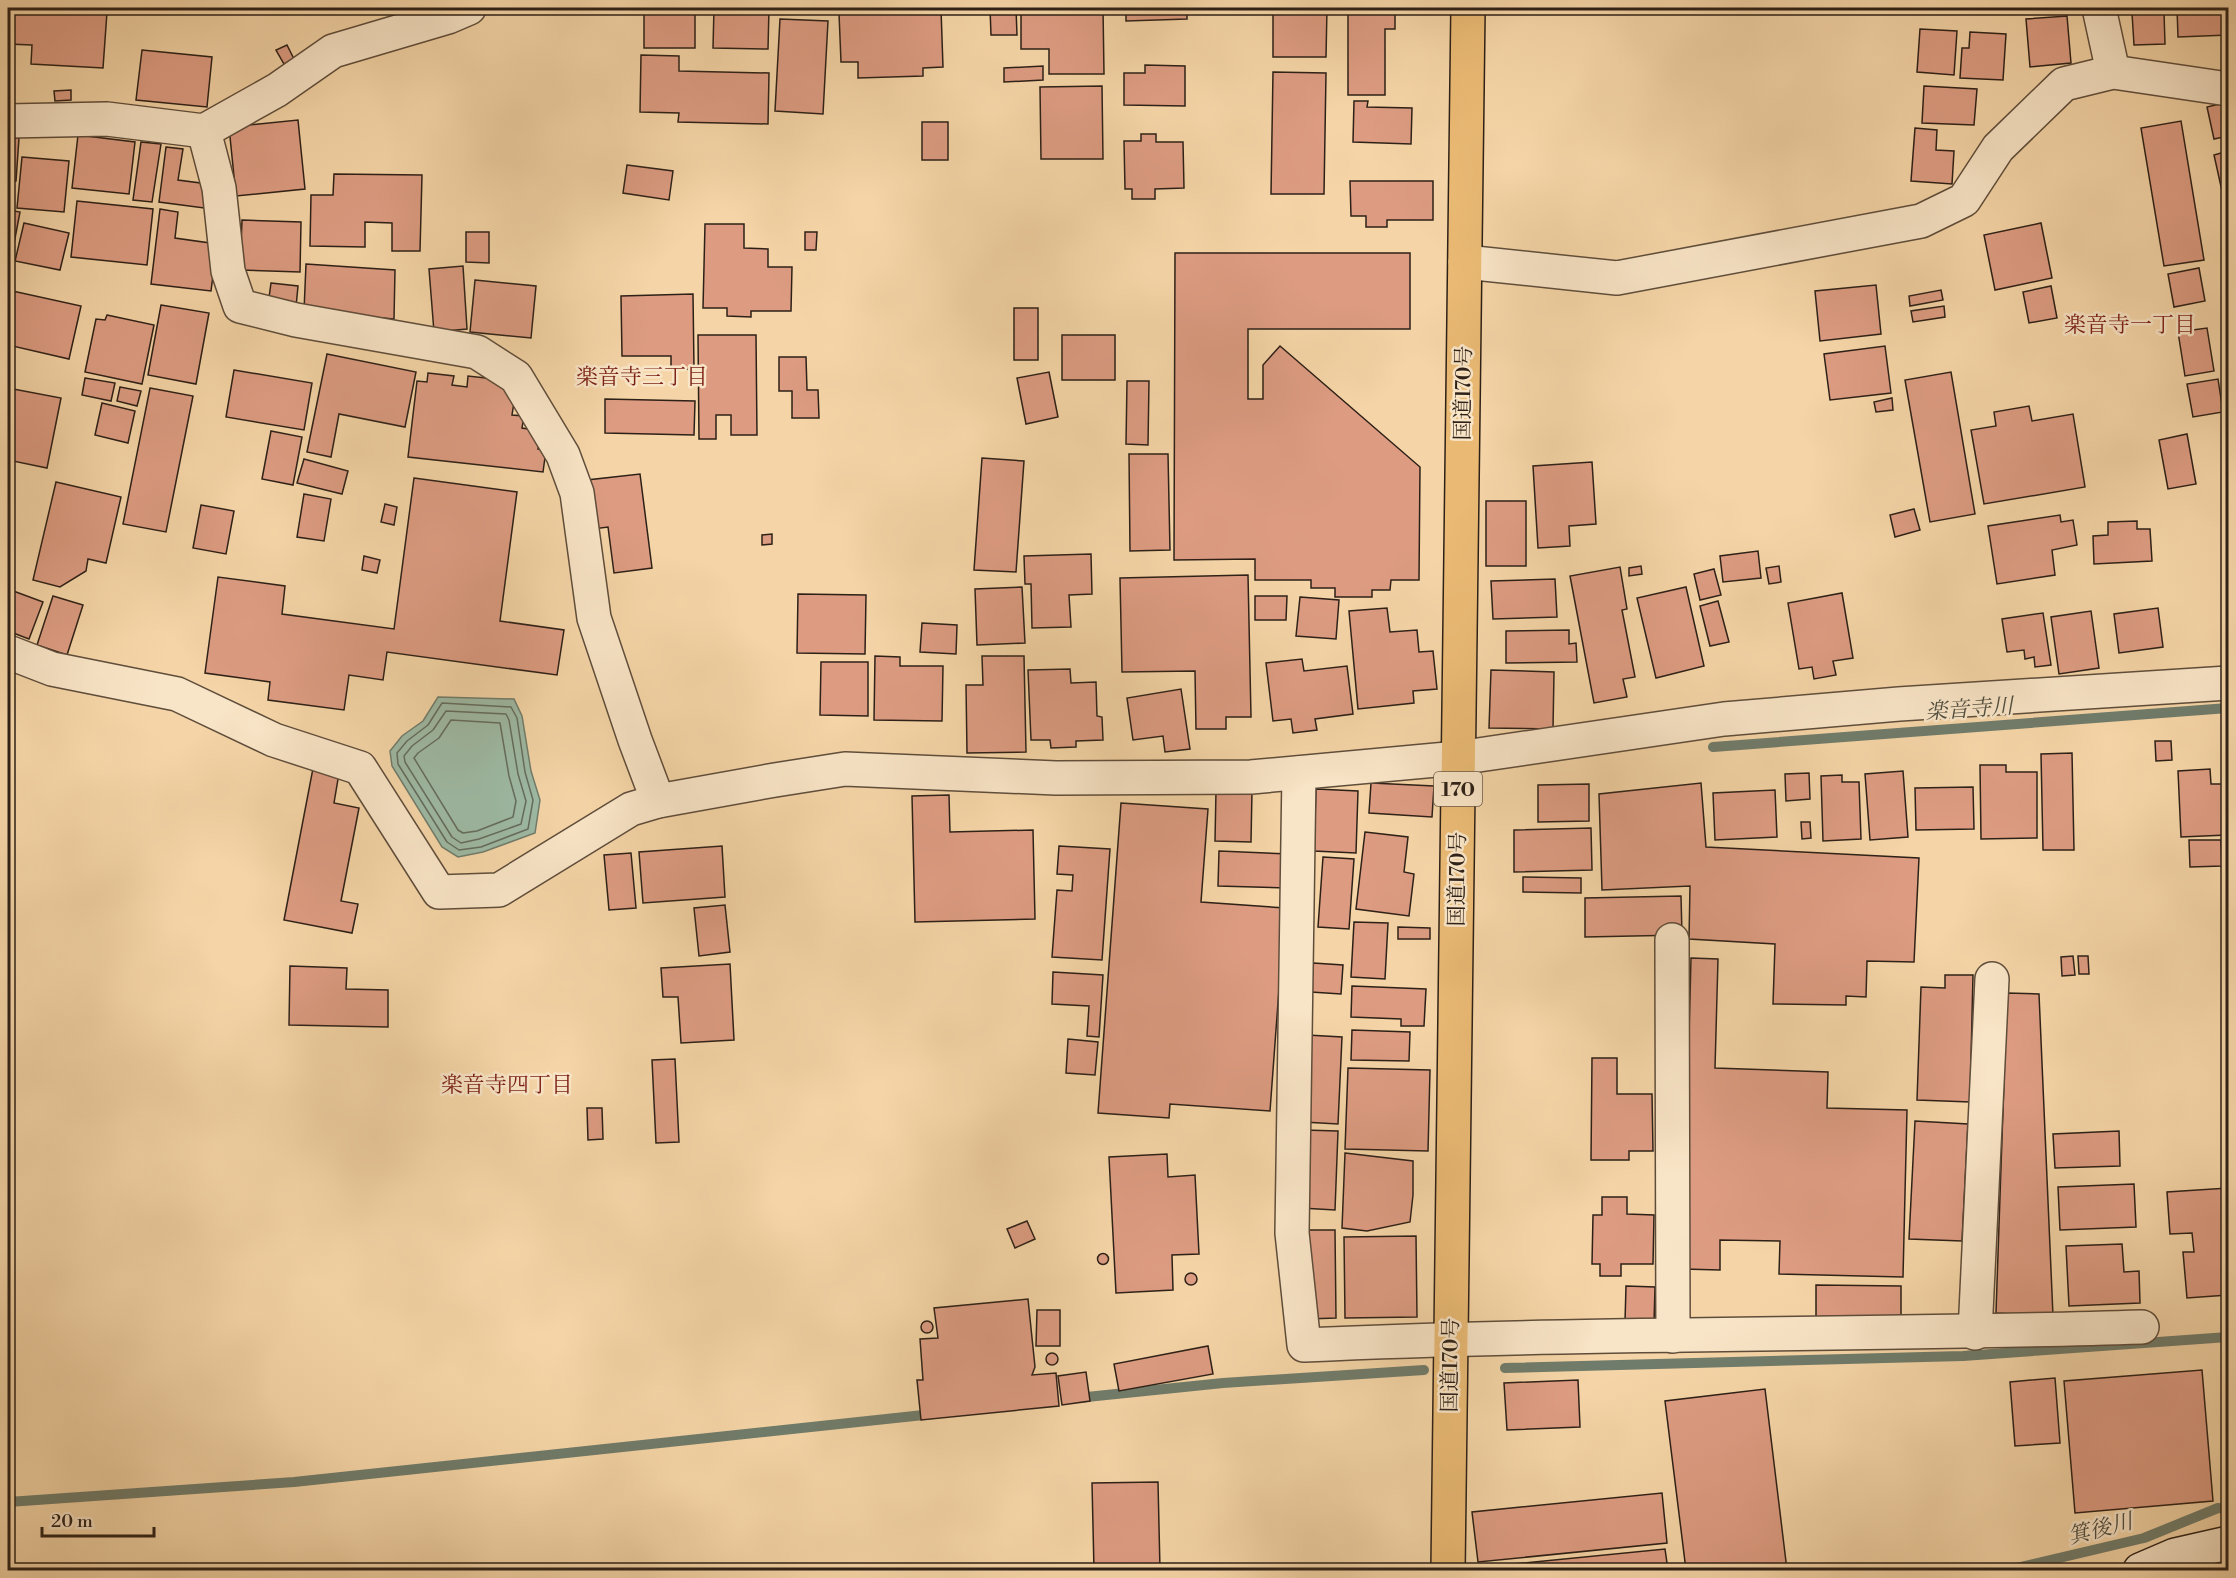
<svg xmlns="http://www.w3.org/2000/svg" width="2236" height="1578" font-family="'Libre Bodoni','Noto Serif JP',serif">
	<style>
		.water { fill: #9db9a3; stroke: #707c6b; stroke-width: 1.5 }
		.lines { fill: none; stroke-linecap: round; stroke-linejoin: round }
		.shore { stroke: #656c5d; stroke-width: 1.5 }
		.stream { stroke: #707c6b; stroke-width: 10 }
		.building { fill: #dd9c82; stroke: #2d2017; stroke-width: 1.5 }
		.street-casing { stroke: #5f4d3b; stroke-width: 36 }
		.secondary-casing { stroke: #2d2017; stroke-width: 36 }
		.highway-casing { stroke: #2d2017; stroke-width: 36 }
		.street { stroke: #f8e4c6; stroke-width: 33 }
		.secondary { stroke: #f8e4c6; stroke-width: 33 }
		.highway { stroke: #eaba74; stroke-width: 33 }
		.labels { text-anchor: middle; stroke-width: 5; stroke-linejoin: round; paint-order: stroke }
		.shield { fill: #f8e4c6; stroke: #6a5b4c; stroke-width: 1.5 }
		.shield-label { font-size: 20px; font-weight: bold; fill: #2d2017 }
		.street-label { font-size: 21px; fill: #2d2017; stroke: #f8e4c6 }
		.neighbourhood-label { font-size: 22px; fill: #7a1f14; stroke: #f8e4c6 }
		.water-label { font-size: 22px; font-style: italic; fill: #4f4e41; stroke: #f8e4c6 }
	</style>
	<rect width="100%" height="100%" fill="#f5d5a7"/>
	<filter id="stains"><feTurbulence type="fractalNoise" baseFrequency=".00333" numOctaves="4"/><feColorMatrix values="0 0 0 0 .2 0 0 0 0 .09 0 0 0 0 .02 0 0 0 .5 -.17"/></filter>
	<radialGradient id="worn" r=".72"><stop offset=".6" stop-color="#630" stop-opacity="0"/><stop offset="1" stop-color="#630" stop-opacity=".3"/></radialGradient>
	<!-- water -->
	<polygon class="water" points="438,697 514,699 522,716 531,771 540,800 535,833 483,852 458,857 442,847 392,766 390,751 402,736 423,721"/>
	<g class="lines">
		<!-- shore -->
		<g class="shore">
			<polygon points="442,703 511,707 517,718 525,772 533,800 528,829 481,847 459,850 447,842 398,764 397,753 407,741 428,725"/>
			<polygon points="446,711 506,714 509,720 518,774 526,801 521,824 479,839 461,843 452,837 405,762 404,756 412,746 433,730"/>
			<polygon points="451,720 500,723 509,776 516,801 513,817 477,831 463,833 458,830 414,758 418,753 439,738"/>
		</g>
		<!-- stream -->
		<g class="stream">
			<polyline points="1713,747 2228,708"/>
			<polyline points="1505,1368 1963,1356 2228,1337"/>
			<polyline points="1077,1398 1223,1383 1424,1370"/>
			<polyline points="8,1502 294,1482 933,1414"/>
			<polyline points="1977,1570 2012,1569 2144,1538 2218,1508 2228,1509"/>
		</g>
	</g>
	<!-- building -->
	<g class="building">
		<polygon points="8,8 66,8 66,9 107,12 103,68 31,64 32,45 8,44"/>
		<rect x="644" y="8" width="51" height="40"/>
		<polygon points="714,8 769,8 768,49 713,48"/>
		<polygon points="990,8 1016,8 1017,35 991,35"/>
		<polygon points="1021,8 1103,8 1104,74 1049,74 1049,49 1021,49"/>
		<polygon points="1126,8 1187,8 1187,19 1126,21"/>
		<polygon points="1273,8 1327,8 1326,57 1273,57"/>
		<polygon points="2177,8 2228,8 2228,35 2178,37"/>
		<polygon points="941,9 943,67 923,68 923,76 858,78 858,62 841,62 839,13"/>
		<polygon points="1348,10 1395,10 1395,29 1385,29 1385,95 1348,95"/>
		<polygon points="2164,12 2165,44 2134,45 2132,13"/>
		<polygon points="2067,16 2071,63 2030,67 2026,19"/>
		<polygon points="780,19 828,21 823,114 775,111"/>
		<polygon points="1920,29 1957,31 1954,75 1917,72"/>
		<polygon points="1970,32 2006,34 2003,80 1960,78 1962,48 1969,48"/>
		<polygon points="287,45 294,59 284,64 276,50"/>
		<polygon points="142,50 212,57 207,107 136,100"/>
		<polygon points="641,55 679,56 679,71 769,73 768,124 678,122 679,113 640,112"/>
		<polygon points="1145,65 1185,66 1185,106 1124,105 1124,73 1145,73"/>
		<polygon points="1043,66 1043,80 1004,82 1004,68"/>
		<polygon points="1273,72 1326,73 1324,194 1271,194"/>
		<polygon points="1102,86 1103,159 1041,159 1040,87"/>
		<polygon points="1924,86 1977,89 1974,125 1922,123"/>
		<polygon points="71,90 71,100 55,101 54,91"/>
		<polygon points="1354,101 1368,101 1367,107 1412,108 1411,144 1353,142"/>
		<polygon points="2228,102 2228,136 2214,139 2207,107"/>
		<polygon points="298,120 305,189 236,196 229,127"/>
		<polygon points="2181,121 2204,260 2164,266 2141,128"/>
		<rect x="922" y="122" width="26" height="38"/>
		<polygon points="1915,128 1937,130 1936,150 1954,151 1952,184 1911,181"/>
		<polygon points="1141,134 1156,134 1156,142 1183,142 1184,188 1155,189 1155,199 1132,199 1132,189 1125,189 1124,141 1141,141"/>
		<polygon points="78,135 135,142 129,194 72,188"/>
		<polygon points="8,138 19,138 16,181 8,180"/>
		<polygon points="141,142 161,144 152,202 133,200"/>
		<polygon points="166,147 183,149 178,180 208,184 204,208 159,202"/>
		<polygon points="2228,151 2228,218 2214,155"/>
		<polygon points="22,157 69,161 64,212 17,208"/>
		<polygon points="627,165 673,171 669,200 623,193"/>
		<polygon points="334,174 422,175 420,251 392,251 392,223 365,222 365,247 310,246 311,195 333,195"/>
		<polygon points="1350,181 1433,181 1433,220 1387,220 1387,227 1366,227 1366,216 1351,216"/>
		<polygon points="77,201 153,209 147,265 71,257"/>
		<polygon points="160,209 178,212 175,238 217,244 211,291 151,284"/>
		<polygon points="8,210 20,212 12,254 8,253"/>
		<polygon points="242,220 301,222 300,272 240,270"/>
		<polygon points="24,223 69,233 60,270 15,261"/>
		<polygon points="2041,223 2052,278 1995,290 1984,235"/>
		<polygon points="705,224 744,224 744,248 768,249 768,267 792,267 791,311 751,311 751,317 727,316 727,308 703,308"/>
		<polygon points="466,232 489,232 489,263 466,262"/>
		<polygon points="805,232 817,232 816,250 805,250"/>
		<polygon points="1175,253 1410,253 1410,329 1248,329 1248,399 1263,399 1263,365 1280,346 1420,467 1419,580 1391,580 1390,590 1372,590 1372,597 1335,597 1335,588 1311,588 1311,580 1255,580 1255,559 1174,560"/>
		<polygon points="306,264 395,270 394,319 304,311"/>
		<polygon points="463,266 467,329 434,332 429,269"/>
		<polygon points="2199,268 2205,301 2174,307 2168,274"/>
		<polygon points="475,280 536,286 531,338 470,332"/>
		<polygon points="271,283 298,286 296,307 268,305"/>
		<polygon points="1876,285 1881,334 1820,341 1815,291"/>
		<polygon points="2051,286 2057,318 2029,323 2023,292"/>
		<polygon points="8,290 81,306 69,359 8,345"/>
		<polygon points="1941,290 1943,300 1910,306 1909,296"/>
		<polygon points="693,294 694,369 671,370 671,356 622,356 621,296"/>
		<polygon points="161,305 209,313 196,384 148,375"/>
		<polygon points="1944,306 1945,317 1913,322 1911,311"/>
		<rect x="1014" y="308" width="24" height="52"/>
		<polygon points="107,315 154,325 142,384 85,372 96,319 105,320"/>
		<polygon points="2207,328 2214,371 2185,376 2178,332"/>
		<polygon points="698,335 756,335 757,435 731,435 731,415 716,415 716,439 699,439"/>
		<rect x="1062" y="335" width="53" height="45"/>
		<polygon points="1885,346 1891,393 1830,400 1824,354"/>
		<polygon points="327,354 416,372 405,427 339,414 331,457 307,452"/>
		<polygon points="779,357 806,357 807,390 818,390 819,418 792,418 792,391 779,391"/>
		<polygon points="234,370 312,383 304,430 226,417"/>
		<polygon points="1049,372 1058,417 1026,424 1017,378"/>
		<polygon points="1951,372 1975,514 1930,522 1905,380"/>
		<polygon points="428,373 454,376 452,385 467,387 468,376 495,379 515,396 512,415 524,416 522,428 535,430 540,436 538,449 546,450 543,472 408,457 417,381 427,382"/>
		<polygon points="85,378 115,383 111,401 82,395"/>
		<polygon points="2218,379 2223,412 2193,417 2187,384"/>
		<polygon points="1127,381 1149,381 1148,445 1126,444"/>
		<polygon points="120,387 141,391 137,406 117,401"/>
		<polygon points="8,388 61,398 47,468 8,460"/>
		<polygon points="150,388 193,396 166,532 123,524"/>
		<polygon points="1892,398 1893,410 1876,412 1874,402"/>
		<polygon points="605,399 695,401 694,435 605,433"/>
		<polygon points="102,403 135,411 128,443 95,435"/>
		<polygon points="2029,406 2032,421 2073,414 2085,487 1984,504 1971,430 1996,426 1994,412"/>
		<polygon points="271,431 302,437 293,485 262,479"/>
		<polygon points="2187,434 2196,484 2168,489 2159,440"/>
		<polygon points="1129,454 1168,454 1170,550 1130,551"/>
		<polygon points="982,458 1024,461 1016,572 974,570"/>
		<polygon points="304,459 348,471 342,494 297,483"/>
		<polygon points="1592,462 1596,524 1569,526 1570,546 1538,548 1533,466"/>
		<polygon points="640,474 652,568 614,573 608,527 593,529 587,480"/>
		<polygon points="414,478 517,492 500,621 564,630 557,675 387,652 383,680 349,675 344,710 268,700 270,682 205,673 218,577 285,586 282,614 394,629"/>
		<polygon points="56,482 121,497 106,563 88,559 86,571 60,587 33,580"/>
		<polygon points="304,494 331,499 324,541 297,537"/>
		<rect x="1486" y="501" width="40" height="65"/>
		<polygon points="385,504 397,507 394,525 381,522"/>
		<polygon points="201,505 234,511 226,554 193,548"/>
		<polygon points="1914,509 1920,530 1895,537 1890,515"/>
		<polygon points="2060,515 2061,522 2073,520 2077,545 2052,550 2055,575 1997,584 1988,526"/>
		<polygon points="2137,521 2137,529 2150,529 2152,561 2094,564 2093,536 2108,535 2108,522"/>
		<polygon points="772,534 772,544 762,545 762,535"/>
		<polygon points="1758,551 1761,578 1723,582 1720,556"/>
		<polygon points="1091,554 1092,594 1069,595 1071,627 1032,628 1031,584 1025,584 1024,556"/>
		<polygon points="364,556 380,560 377,573 362,570"/>
		<polygon points="1641,566 1642,574 1629,576 1629,568"/>
		<polygon points="1779,566 1781,582 1769,584 1766,568"/>
		<polygon points="1620,567 1627,609 1622,610 1635,677 1623,679 1627,697 1594,703 1570,576"/>
		<polygon points="1714,569 1721,595 1700,600 1694,574"/>
		<polygon points="1248,575 1251,717 1226,717 1226,729 1196,729 1195,671 1122,672 1120,578"/>
		<polygon points="1555,579 1557,617 1493,619 1491,581"/>
		<polygon points="1022,587 1025,643 977,645 975,589"/>
		<polygon points="1686,587 1704,666 1656,678 1637,598"/>
		<polygon points="8,589 43,602 29,639 8,631"/>
		<polygon points="1842,593 1853,658 1833,661 1836,675 1814,679 1812,667 1799,669 1788,603"/>
		<polygon points="798,594 866,595 865,654 797,653"/>
		<polygon points="53,596 83,605 67,655 37,645"/>
		<polygon points="1255,596 1287,596 1286,620 1255,620"/>
		<polygon points="1300,597 1339,600 1336,639 1296,636"/>
		<polygon points="1718,601 1729,642 1710,646 1700,606"/>
		<polygon points="1387,608 1390,632 1417,630 1419,652 1433,651 1437,689 1413,691 1414,703 1358,709 1349,611"/>
		<polygon points="2158,608 2163,647 2119,653 2114,614"/>
		<polygon points="2091,611 2099,668 2059,674 2051,617"/>
		<polygon points="2043,613 2051,665 2035,667 2034,657 2025,659 2024,650 2007,652 2002,619"/>
		<polygon points="922,623 957,625 956,654 920,652"/>
		<polygon points="1569,630 1569,644 1576,643 1577,662 1506,663 1506,631"/>
		<polygon points="875,656 900,657 900,666 943,666 942,721 874,720"/>
		<polygon points="982,656 1024,656 1026,752 967,753 966,685 983,685"/>
		<polygon points="1302,659 1304,671 1347,666 1353,714 1315,719 1317,730 1293,733 1291,719 1273,721 1266,663"/>
		<polygon points="821,662 868,662 868,716 820,715"/>
		<polygon points="1070,669 1071,683 1096,682 1097,716 1102,717 1103,740 1076,741 1076,747 1051,748 1050,740 1031,740 1028,670"/>
		<polygon points="1491,670 1554,672 1553,729 1489,728"/>
		<polygon points="1181,689 1190,749 1165,752 1163,736 1133,740 1127,698"/>
		<polygon points="2155,741 2171,741 2172,760 2156,761"/>
		<polygon points="2072,753 2074,850 2043,850 2041,754"/>
		<polygon points="314,763 338,779 334,803 359,808 341,901 358,904 352,933 284,920"/>
		<polygon points="1980,765 2006,765 2006,772 2037,772 2037,838 1981,839"/>
		<polygon points="2210,769 2211,784 2225,784 2227,835 2181,837 2178,771"/>
		<polygon points="1903,771 1908,837 1870,840 1865,774"/>
		<polygon points="1809,773 1810,799 1786,801 1785,774"/>
		<polygon points="1842,775 1842,782 1859,782 1861,839 1823,841 1821,776"/>
		<polygon points="1371,783 1434,786 1432,817 1369,813"/>
		<polygon points="1701,783 1706,847 1919,858 1914,962 1867,961 1866,997 1846,996 1846,1005 1773,1004 1775,944 1689,939 1690,886 1602,890 1599,794"/>
		<polygon points="1589,784 1589,821 1538,822 1538,785"/>
		<polygon points="1973,787 1974,829 1916,830 1915,788"/>
		<polygon points="1316,789 1358,791 1356,853 1314,851"/>
		<polygon points="1216,790 1252,790 1251,842 1215,841"/>
		<polygon points="1775,790 1777,837 1715,840 1713,793"/>
		<polygon points="949,795 950,832 1033,830 1035,919 915,922 912,796"/>
		<polygon points="1121,803 1208,809 1201,902 1285,908 1270,1111 1170,1104 1169,1118 1098,1113"/>
		<polygon points="1801,822 1810,822 1811,838 1802,839"/>
		<polygon points="1591,828 1592,870 1514,872 1514,830"/>
		<polygon points="1365,832 1408,837 1404,872 1414,874 1409,916 1356,909"/>
		<polygon points="2189,840 2221,840 2222,866 2190,867"/>
		<polygon points="722,846 725,897 643,903 639,852"/>
		<polygon points="1059,846 1110,849 1102,960 1052,957 1057,890 1072,891 1073,875 1057,874"/>
		<polygon points="1219,851 1289,854 1288,888 1218,886"/>
		<polygon points="631,853 636,908 609,910 604,855"/>
		<polygon points="1323,857 1354,859 1349,929 1318,927"/>
		<polygon points="1523,877 1581,878 1581,893 1523,892"/>
		<polygon points="1681,896 1682,935 1585,937 1585,898"/>
		<polygon points="725,905 730,952 699,956 694,908"/>
		<polygon points="1354,922 1388,923 1385,979 1351,977"/>
		<polygon points="1398,927 1430,928 1430,939 1398,939"/>
		<polygon points="2073,956 2075,975 2062,976 2061,957"/>
		<polygon points="2078,956 2088,956 2089,974 2079,974"/>
		<polygon points="1691,958 1718,959 1715,1068 1828,1072 1827,1108 1907,1110 1903,1277 1779,1274 1780,1241 1720,1240 1720,1270 1683,1269"/>
		<polygon points="1313,963 1343,965 1341,994 1311,992"/>
		<polygon points="730,964 734,1040 681,1043 678,997 663,997 661,968"/>
		<polygon points="290,966 347,968 346,989 388,990 388,1027 289,1025"/>
		<polygon points="1053,972 1103,975 1099,1037 1087,1036 1089,1006 1052,1004"/>
		<polygon points="1945,975 1973,975 1970,1102 1917,1100 1921,987 1945,988"/>
		<polygon points="1352,986 1426,989 1424,1026 1401,1026 1401,1019 1351,1017"/>
		<polygon points="2007,993 2039,994 2053,1316 1996,1313"/>
		<polygon points="1352,1030 1410,1032 1409,1061 1351,1060"/>
		<polygon points="1307,1035 1342,1037 1338,1124 1303,1122"/>
		<polygon points="1068,1039 1098,1042 1095,1075 1066,1073"/>
		<polygon points="1592,1058 1617,1058 1617,1094 1652,1094 1653,1151 1629,1151 1629,1160 1591,1160"/>
		<polygon points="675,1059 679,1142 656,1143 652,1060"/>
		<polygon points="1348,1068 1430,1070 1428,1151 1345,1149"/>
		<polygon points="587,1108 602,1108 603,1139 588,1140"/>
		<polygon points="1915,1121 1968,1124 1962,1241 1909,1239"/>
		<polygon points="1303,1130 1338,1131 1335,1210 1301,1208"/>
		<polygon points="2119,1131 2120,1166 2055,1168 2053,1134"/>
		<polygon points="1345,1153 1413,1161 1413,1195 1410,1222 1367,1231 1342,1228"/>
		<polygon points="1167,1154 1168,1177 1195,1175 1199,1254 1172,1255 1173,1290 1116,1293 1109,1157"/>
		<polygon points="2134,1184 2136,1227 2060,1230 2058,1187"/>
		<polygon points="2228,1188 2228,1295 2187,1298 2183,1252 2194,1252 2192,1233 2170,1234 2167,1192"/>
		<polygon points="1602,1197 1627,1197 1627,1214 1654,1215 1653,1264 1621,1264 1621,1276 1600,1276 1600,1264 1592,1264 1593,1215 1602,1215"/>
		<polygon points="1027,1221 1035,1239 1015,1248 1007,1229"/>
		<polygon points="1306,1230 1335,1230 1336,1318 1307,1319"/>
		<polygon points="1416,1236 1417,1317 1345,1318 1344,1237"/>
		<polygon points="2122,1244 2124,1272 2139,1271 2140,1303 2069,1306 2066,1246"/>
		<circle cx="1103" cy="1259" r="5.5"/>
		<circle cx="1191" cy="1279" r="6"/>
		<polygon points="1816,1285 1901,1286 1901,1323 1816,1325"/>
		<polygon points="1626,1286 1655,1287 1654,1323 1625,1322"/>
		<polygon points="1028,1299 1035,1367 1032,1375 1056,1373 1059,1406 921,1420 917,1380 923,1380 920,1339 938,1338 934,1308"/>
		<polygon points="1037,1310 1060,1310 1060,1346 1036,1346"/>
		<circle cx="927" cy="1327" r="6"/>
		<polygon points="1208,1346 1213,1374 1119,1391 1114,1364"/>
		<circle cx="1052" cy="1359" r="6"/>
		<polygon points="2202,1370 2213,1501 2075,1513 2064,1381"/>
		<polygon points="1086,1372 1090,1401 1062,1405 1058,1376"/>
		<polygon points="2055,1378 2060,1443 2015,1446 2010,1382"/>
		<polygon points="1578,1380 1580,1427 1507,1430 1504,1383"/>
		<polygon points="1765,1389 1787,1570 1686,1570 1665,1401"/>
		<polygon points="1158,1482 1160,1570 1094,1570 1092,1483"/>
		<polygon points="1662,1493 1667,1543 1478,1562 1472,1512"/>
		<polygon points="1665,1549 1668,1570 1472,1570 1472,1568"/>
	</g>
	<g class="lines">
		<defs>
			<g id="street">
				<polyline points="2099,8 2113,72"/>
				<polyline points="8,121 107,119 204,131 277,90 333,51 448,17 469,8"/>
				<polyline points="204,131 219,188 228,271 240,306 296,320 477,352 516,377 563,455 577,493 594,618 635,740 658,801"/>
				<polyline points="1465,262 1617,278 1921,221 1964,200 1998,148 2064,84 2113,72 2228,89"/>
				<polyline points="8,652 52,669 177,694 274,740 360,768 439,892 499,890 631,809 658,801 775,780 845,769 1056,778 1251,777 1458,758 1724,719 1899,704 2228,683"/>
				<path d="M1299,773l-7,460 12,112c279,-13 559,-9 838,-18"/>
				<polyline points="1672,940 1673,1336"/>
				<polyline points="1975,1333 1992,979"/>
			</g>
			<polyline id="secondary" points="2140,1570 2175,1555 2228,1543"/>
			<polyline id="highway" points="1448,1570 1468,8"/>
		</defs>
		<!-- street casing -->
		<use href="#street" class="street-casing"/>
		<!-- secondary casing -->
		<use href="#secondary" class="secondary-casing"/>
		<!-- highway casing -->
		<use href="#highway" class="highway-casing"/>
		<!-- street -->
		<use href="#street" class="street"/>
		<!-- secondary -->
		<use href="#secondary" class="secondary"/>
		<!-- highway -->
		<use href="#highway" class="highway"/>
	</g>
	<g class="labels">
		<!-- shield labels -->
		<rect class="shield" x="1434" y="772" width="48" height="34" rx="4.5"/>
		<g class="shield-label">
			<text x="1458" y="796">170</text>
		</g>
		<!-- street labels -->
		<g class="street-label">
			<text transform="translate(1463 393) rotate(-89)" y="7">国道170号</text>
			<text transform="translate(1457 879) rotate(-89)" y="7">国道170号</text>
			<text transform="translate(1450 1365) rotate(-89)" y="7">国道170号</text>
		</g>
		<!-- neighbourhood labels -->
		<g class="neighbourhood-label">
			<text x="2130" y="332">楽音寺一丁目</text>
			<text x="642" y="384">楽音寺三丁目</text>
			<text x="507" y="1092">楽音寺四丁目</text>
		</g>
		<!-- water labels -->
		<g class="water-label">
			<text transform="translate(1969 708) rotate(-4)" y="8">楽音寺川</text>
			<text transform="translate(2100 1528) rotate(-14)" y="8">箕後川</text>
		</g>
	</g>
	<!-- margin -->
	<rect width="2236" height="1578" fill="none" stroke="#f5d5a7" stroke-width="30"/>
	<rect x="9" y="9" width="2218" height="1560" fill="none" stroke="#2d2017" stroke-width="3"/>
	<rect x="15" y="15" width="2206" height="1548" fill="none" stroke="#2d2017" stroke-width="1.5"/>
	<!-- scale -->
	<path d="M42 1527v9h112v-9" fill="none" stroke="#2d2017" stroke-width="3"/>
	<text x="51" y="1527" font-size="18" fill="#2d2017" stroke="#f8e4c6" stroke-width="4.5" paint-order="stroke">20 m</text>
	<rect width="100%" height="100%" filter="url(#stains)"/>
	<rect width="100%" height="100%" fill="url(#worn)"/>
</svg>
